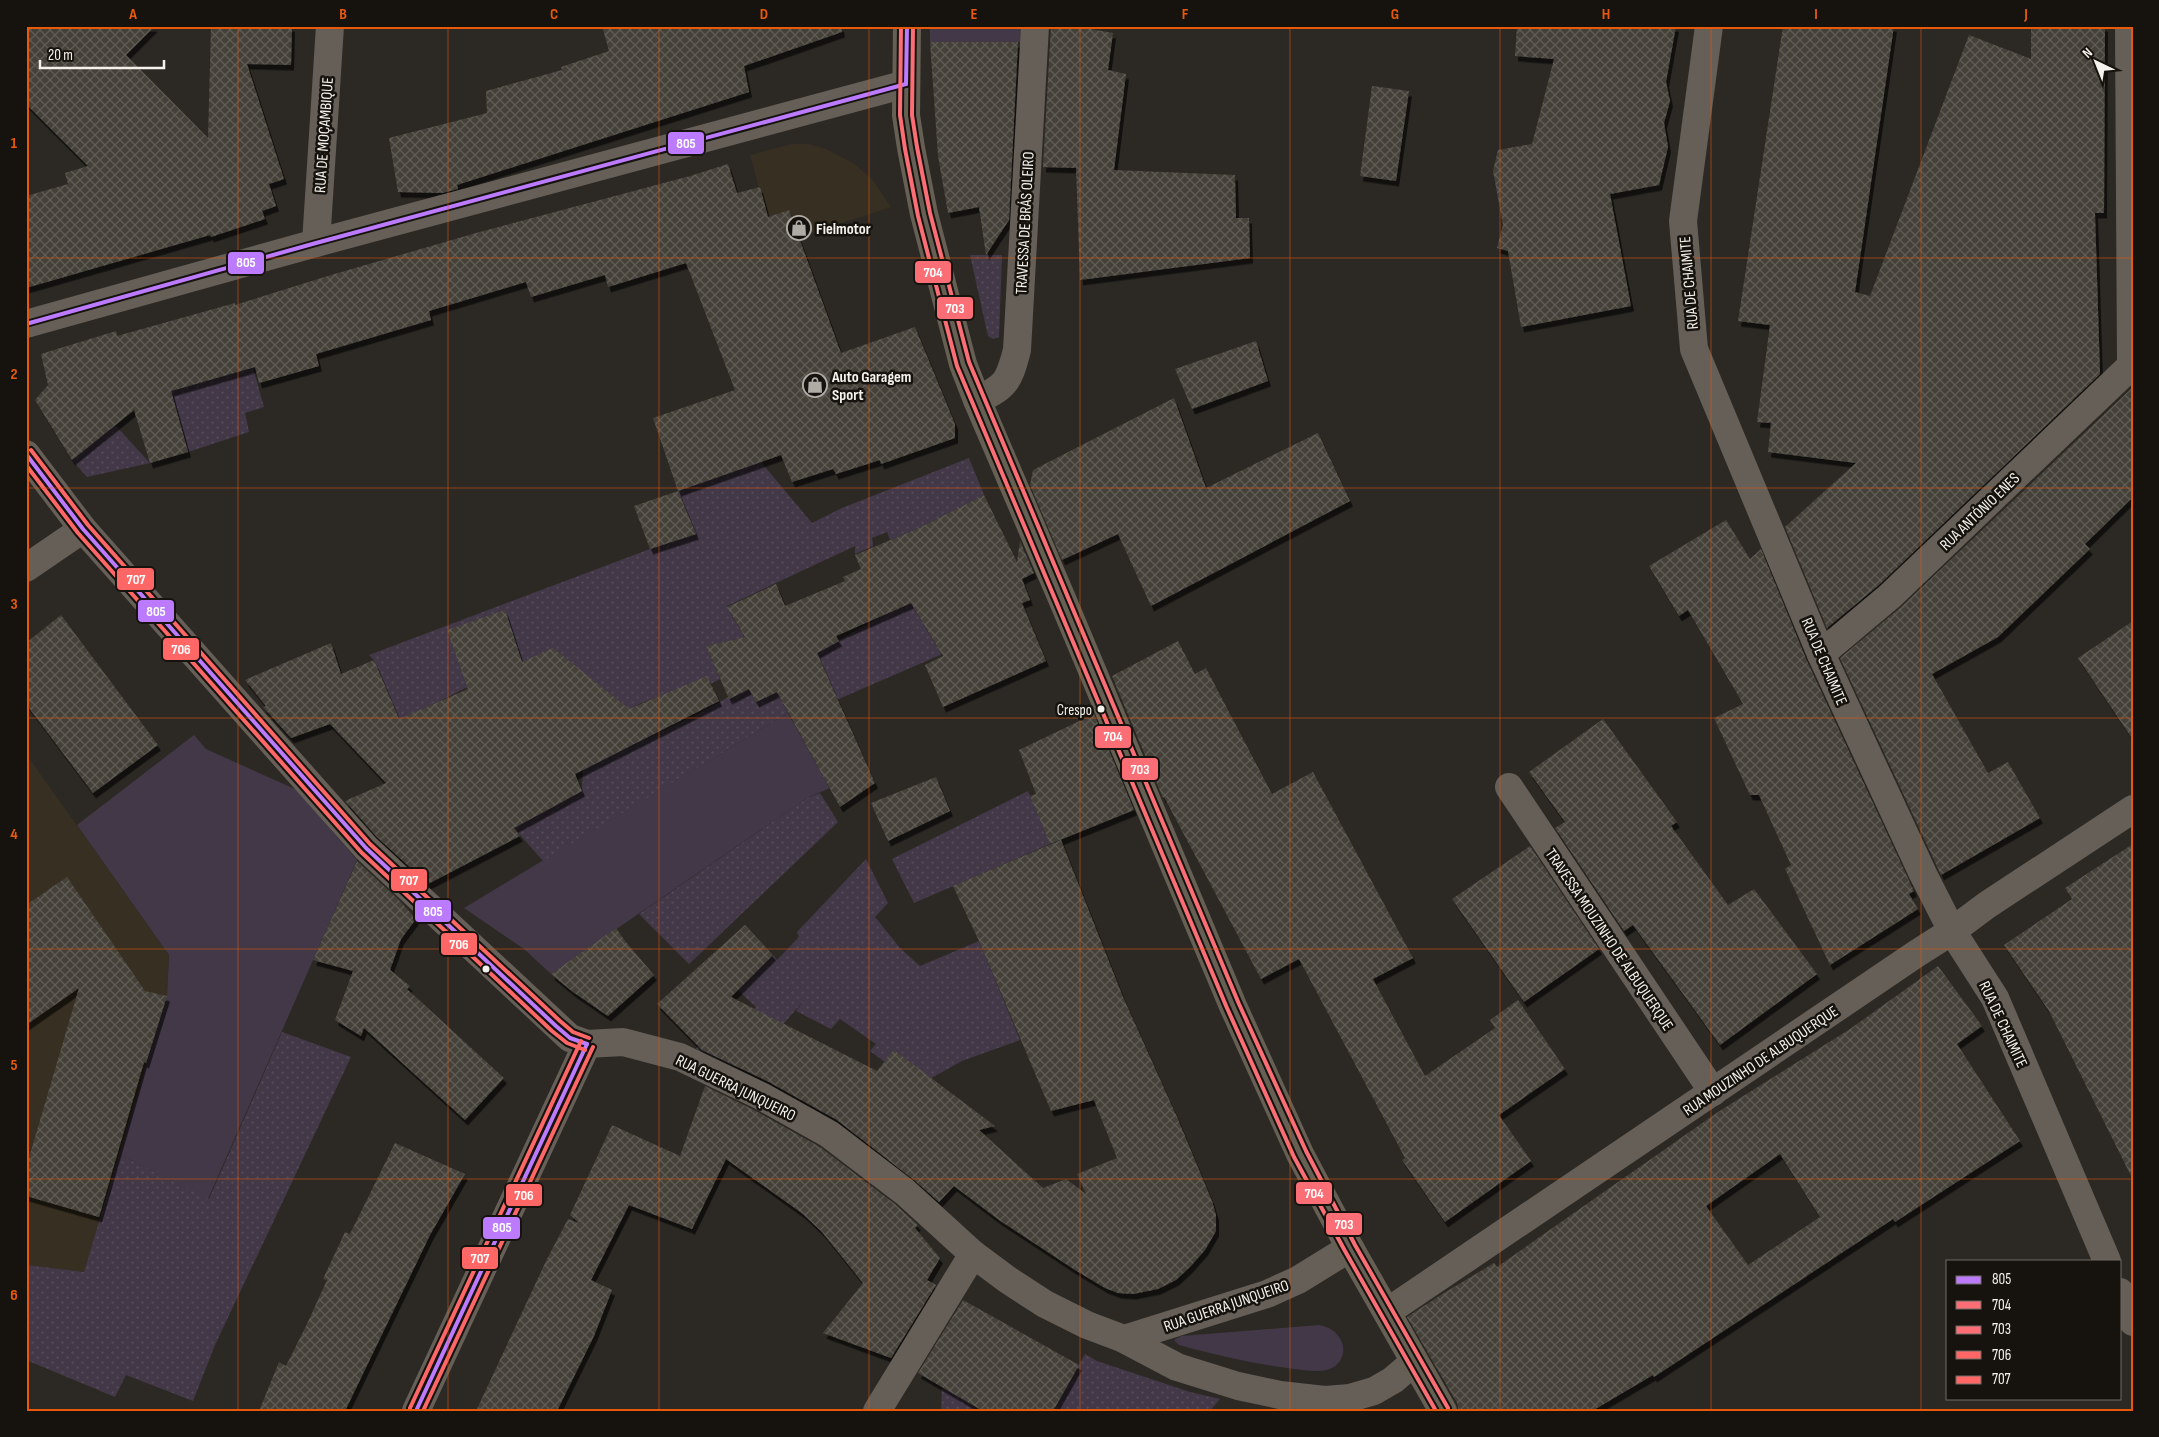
<svg xmlns="http://www.w3.org/2000/svg" width="2159" height="1437" font-family="'Sofia Sans Condensed',sans-serif">
	<style>
		.built { fill: #372f21 }
		.grass { fill: #423847 }
		.garden { fill: url(#garden-dots) }
		.building { fill: url(#building-cross-hatch); fill-rule: evenodd; filter: url(#shadow) }
		.lines { fill: none; stroke-linecap: round; stroke-linejoin: round }
		.minor { stroke: #655f57; stroke-width: 28 }
		.major { stroke: #665f54; stroke-width: 28 }
		.bus-1-casing { stroke: #16130f; stroke-width: 8 }
		.bus-2-casing { stroke: #16130f; stroke-width: 8 }
		.bus-3-casing { stroke: #16130f; stroke-width: 8 }
		.bus-4-casing { stroke: #16130f; stroke-width: 8 }
		.bus-5-casing { stroke: #16130f; stroke-width: 8 }
		.bus-1 { stroke: #bc7aff; stroke-width: 4 }
		.bus-2 { stroke: #fb6e76; stroke-width: 4 }
		.bus-3 { stroke: #fb6e76; stroke-width: 4 }
		.bus-4 { stroke: #f66; stroke-width: 4 }
		.bus-5 { stroke: #f66; stroke-width: 4 }
		.grid { fill: none; stroke: #e8590c; stroke-width: 1; stroke-opacity: 0.55 }
		.bus-dot { fill: #f5f1eb; stroke: #16130f; stroke-width: 2 }
		.labels { text-anchor: middle; stroke-width: 5; stroke-linejoin: round; paint-order: stroke }
		.bus-label { font-size: 15px; fill: #f5f1eb; stroke: #16130f; text-anchor: end }
		.street-label { font-size: 16px; fill: #f5f1eb; stroke: #16130f }
		.poi-label { font-size: 16px; font-weight: bold; fill: #f5f1eb; stroke: #16130f; text-anchor: start }
		.line-badge { stroke: #16130f; stroke-width: 2 }
		.badge-label { font-size: 14px; text-anchor: middle; font-weight: bold; fill: #fff }
		.neatline { fill: none; stroke: #e8590c; stroke-width: 2 }
		.grid-label { font-size: 16px; text-anchor: middle; font-weight: bold; fill: #e8590c }
	</style>
	<defs>
		<pattern id="garden-dots" width="8" height="8" patternUnits="userSpaceOnUse" patternTransform="scale(1.25)"><rect width="8" height="8" fill="#423847"/><path d="M2 2h.1M6 6h.1" fill="none" stroke="#554c59" stroke-width="1.8" stroke-linecap="round"/></pattern>
		<pattern id="building-cross-hatch" width="8" height="8" patternUnits="userSpaceOnUse" patternTransform="scale(1.25)"><rect width="8" height="8" fill="#444039"/><path d="M0 0l8 8M0 8l8-8" fill="none" stroke="#605c56"/></pattern>
		<filter id="shadow"><feDropShadow dx="3" dy="5.5" stdDeviation="0" flood-color="#0009"/></filter>
	</defs>
	<rect width="100%" height="100%" fill="#2c2924"/>
	<!-- built -->
	<g class="built">
		<polygon points="792,144 808,144 826,149 853,163 872,179 891,207 775,245 750,155"/>
		<polygon points="26,754 169,955 167,996 84,1272 26,1265"/>
	</g>
	<!-- grass -->
	<g class="grass">
		<polygon points="930,26 1021,26 1020,42 930,42"/>
		<polygon points="788,713 830,788 807,798 551,974 524,949 464,908"/>
		<polygon points="194,735 206,749 297,790 357,860 208,1199 119,1154 167,996 169,955 77,825"/>
		<path d="M1319,1325c33,6 32,46 -1,46 -10,0 -21,-2 -31,-3 -37,-5 -71,-13 -108,-23l-5,-5 7,-4z"/>
	</g>
	<!-- garden -->
	<g class="garden">
		<polygon points="970,255 1002,255 999,337 993,339 988,336"/>
		<polygon points="253,368 264,407 245,413 249,432 188,452 170,391"/>
		<polygon points="115,425 150,463 87,477 72,460"/>
		<polygon points="969,458 984,495 919,528 890,540 887,532 872,538 873,546 855,554 855,546 727,606 745,637 706,646 720,679 689,695 664,695 641,703 617,715 477,682 440,701 360,737 391,700 374,660 369,655 650,549 695,534 678,491 761,462 812,523 842,508"/>
		<polygon points="911,603 1028,617 818,708 795,664 888,613"/>
		<polygon points="748,686 756,702 777,692 788,713 543,861 514,828 582,791 583,769 698,714"/>
		<polygon points="1028,791 1050,844 914,903 892,859"/>
		<polygon points="820,793 838,822 689,964 639,914 807,798"/>
		<polygon points="866,859 888,903 875,917 900,948 920,966 979,941 1020,1040 962,1061 917,1086 870,1051 876,1044 840,1019 831,1029 796,1011 806,998 743,1070 696,1049 719,1020 732,1032 756,1007 738,990 773,955 777,960 799,937 797,932"/>
		<polygon points="282,1032 351,1057 215,1345 193,1401 126,1375 115,1397 26,1360 27,1265 84,1272 119,1154 209,1199"/>
		<polygon points="1085,1354 1097,1361 1190,1392 1220,1399 1210,1411 1053,1411"/>
		<polygon points="942,1387 983,1411 941,1411"/>
	</g>
	<!-- building -->
	<g class="building">
		<polygon points="26,26 155,26 126,55 208,138 211,26 292,26 291,65 247,64 284,179 269,184 276,206 262,211 265,219 211,237 210,235 26,288 26,196 68,184 65,173 88,166 26,104"/>
		<polygon points="602,26 841,26 842,32 744,66 749,92 457,185 458,189 442,193 398,192 389,138 487,113 486,91 562,70 561,67 609,51"/>
		<polygon points="1051,26 1074,26 1113,33 1108,70 1126,74 1114,170 1235,175 1236,218 1249,218 1250,258 1080,280 1076,168 1043,167"/>
		<polygon points="1517,26 1676,26 1666,82 1670,101 1664,123 1668,147 1659,185 1610,194 1631,306 1521,327 1508,251 1497,248 1503,225 1493,171 1498,150 1532,144 1554,59 1515,56"/>
		<polygon points="1783,26 1894,26 1855,292 1870,296 1969,35 2031,59 2031,26 2105,26 2104,213 2095,213 2100,374 1880,584 1827,628 1785,527 1856,463 1768,452 1771,423 1757,422 1770,325 1738,321"/>
		<polygon points="930,42 1018,42 1009,220 986,255 979,207 948,213 938,156"/>
		<polygon points="1372,86 1409,91 1396,181 1360,176"/>
		<polygon points="728,164 737,193 760,187 768,217 789,210 841,353 915,327 955,424 955,438 881,464 880,460 836,474 833,469 792,482 781,455 678,491 653,418 735,390 686,263 608,287 605,275 531,297 526,282 429,311 431,320 316,354 319,366 259,383 255,367 171,391 188,452 150,463 134,410 72,460 35,400 48,385 41,354 116,331 117,336 235,303 235,305 331,275 476,233 690,176"/>
		<polygon points="1256,341 1268,381 1192,409 1175,369"/>
		<polygon points="2133,387 2133,497 2085,544 2090,549 1998,637 1932,674 1988,773 2008,762 2040,818 1941,875 1840,658 1901,607"/>
		<polygon points="1174,398 1206,488 1318,433 1350,501 1151,606 1118,534 1062,560 1030,485 1033,470"/>
		<polygon points="678,491 696,534 650,549 634,506"/>
		<polygon points="984,495 1017,562 1020,541 1034,573 1022,579 1030,600 1022,603 1046,661 943,707 925,665 943,656 911,603 836,636 839,641 817,653 875,783 840,807 777,692 756,702 749,689 729,699 706,646 745,637 727,607 776,584 785,606 845,581 843,577 861,569 855,555 919,528"/>
		<polygon points="1726,520 1750,559 1761,549 1807,661 1914,891 1909,894 1918,909 1830,965 1785,869 1791,865 1759,795 1750,795 1714,718 1743,704 1688,610 1679,616 1649,566"/>
		<polygon points="505,610 522,662 553,648 629,709 707,676 719,701 575,774 582,791 514,828 520,836 428,884 377,837 345,801 386,783 330,724 291,738 263,707 266,706 245,680 331,643 341,674 374,660 399,719 468,689 447,630"/>
		<polygon points="61,615 158,745 93,793 26,704 26,643"/>
		<polygon points="2133,621 2133,740 2078,658"/>
		<polygon points="1178,641 1195,674 1206,668 1272,794 1313,772 1413,958 1373,979 1425,1076 1495,1028 1490,1020 1518,1000 1565,1069 1499,1115 1531,1161 1445,1222 1402,1160 1405,1158 1299,959 1261,979 1164,797 1163,798 1112,676"/>
		<polygon points="1094,714 1134,810 1050,844 1030,796 1036,794 1019,750"/>
		<polygon points="1603,719 1677,822 1671,826 1728,905 1754,889 1817,974 1720,1045 1633,925 1624,931 1555,828 1565,822 1529,772"/>
		<polygon points="936,777 950,811 888,841 871,803"/>
		<polygon points="1061,840 1123,997 1177,1117 1212,1201 1216,1215 1216,1231 1205,1250 1190,1267 1176,1280 1158,1289 1133,1294 1118,1293 1105,1288 1075,1270 999,1220 954,1186 939,1202 914,1180 837,1120 769,1082 702,1050 657,1004 745,925 773,955 731,997 877,1071 894,1050 995,1126 979,1130 1043,1188 1066,1179 1086,1194 1077,1174 1117,1158 1094,1100 1051,1111 979,941 953,886"/>
		<polygon points="2133,844 2133,1180 2049,1011 2004,945 2072,899 2065,888"/>
		<polygon points="1530,846 1599,949 1524,1002 1452,899"/>
		<polygon points="357,861 399,900 416,919 401,939 390,970 410,986 407,989 504,1078 465,1120 364,1028 361,1036 335,1020 353,971 313,960"/>
		<polygon points="67,877 145,991 167,996 146,1063 144,1062 99,1217 26,1196 26,1168 79,988 26,1025 26,905"/>
		<polygon points="616,928 625,941 654,975 608,1016 573,992 551,974"/>
		<path d="M1938,966l44,60 -25,18 63,97 -125,81 -2,-3 -239,158 -1,-2 -61,36h-133l-2,-8 -50,-86 37,-24 50,-30 3,4 221,-155 132,-83zM1780,1154l40,63 -72,48 -42,-59z"/>
		<polygon points="705,1086 754,1110 820,1147 895,1204 918,1225 915,1228 940,1258 927,1280 936,1285 891,1358 823,1333 863,1283 822,1232 803,1214 726,1159 692,1229 629,1205 591,1280 612,1290 594,1336 557,1411 476,1411 547,1259 568,1219 579,1223 570,1215 612,1125 680,1156"/>
		<polygon points="395,1143 465,1174 430,1235 345,1411 259,1411 279,1362 286,1366 307,1324 327,1280 323,1279 345,1232 350,1234"/>
		<polygon points="963,1300 1079,1365 1053,1411 983,1411 918,1373"/>
	</g>
	<g class="lines">
		<!-- minor -->
		<g class="minor">
			<polyline points="1709,26 1683,221 1694,349 1821,654 1923,874 1952,931 1995,998 2107,1261"/>
			<polyline points="2129,26 2131,365"/>
			<polyline points="316,243 330,26"/>
			<polyline points="26,324 316,243 906,84"/>
			<path d="M977,400c29,-13 32,-19 40,-50l18,-324"/>
			<polyline points="26,454 83,529 366,848 570,1038 587,1044 623,1042 680,1057 761,1096 829,1134 905,1192 973,1254 1008,1280 1045,1304 1087,1325 1124,1339 1177,1367 1238,1386 1280,1395 1325,1400 1350,1398 1374,1391 1393,1380 1414,1362"/>
			<polyline points="26,568 83,529"/>
			<polyline points="1821,654 1890,596 2133,364"/>
			<polyline points="1509,787 1713,1092"/>
			<polyline points="2120,1292 2133,1322"/>
			<polyline points="1387,1312 1916,954 1952,931 1987,905 2133,809"/>
			<polyline points="1124,1339 1267,1294 1298,1280 1350,1248"/>
			<polyline points="416,1411 587,1044"/>
			<polyline points="877,1411 973,1254"/>
		</g>
		<!-- major -->
		<polyline class="major" points="907,26 906,115 911,148 924,214 963,364 977,400 1063,601 1233,1006 1300,1154 1350,1248 1443,1411"/>
		<defs>
			<g id="bus-1">
				<polyline points="906,84 907,26"/>
				<polyline points="26,324 316,243 906,84"/>
				<polyline points="26,454 83,529 366,848 556,1026 570,1038 587,1044"/>
				<polyline points="416,1411 587,1044"/>
			</g>
			<polyline id="bus-2" points="901,26 900,115 905,149 918,216 957,366 1227,1008 1294,1157 1345,1251 1436,1411"/>
			<polyline id="bus-3" points="913,26 912,115 917,147 930,213 969,362 1239,1004 1306,1151 1355,1245 1448,1408"/>
			<g id="bus-4">
				<polyline points="26,465 78,533 361,852 552,1031 567,1043 585,1050"/>
				<polyline points="423,1411 593,1047"/>
			</g>
			<g id="bus-5">
				<polyline points="31,450 88,525 370,844 560,1021 573,1032 589,1038"/>
				<polyline points="410,1408 581,1041"/>
			</g>
		</defs>
		<!-- bus-1 casing -->
		<use href="#bus-1" class="bus-1-casing"/>
		<!-- bus-2 casing -->
		<use href="#bus-2" class="bus-2-casing"/>
		<!-- bus-3 casing -->
		<use href="#bus-3" class="bus-3-casing"/>
		<!-- bus-4 casing -->
		<use href="#bus-4" class="bus-4-casing"/>
		<!-- bus-5 casing -->
		<use href="#bus-5" class="bus-5-casing"/>
		<!-- bus-1 -->
		<use href="#bus-1" class="bus-1"/>
		<!-- bus-2 -->
		<use href="#bus-2" class="bus-2"/>
		<!-- bus-3 -->
		<use href="#bus-3" class="bus-3"/>
		<!-- bus-4 -->
		<use href="#bus-4" class="bus-4"/>
		<!-- bus-5 -->
		<use href="#bus-5" class="bus-5"/>
	</g>
	<!-- grid -->
	<path class="grid" d="M238,26v1385M448,26v1385M659,26v1385M869,26v1385M1080,26v1385M1290,26v1385M1500,26v1385M1711,26v1385M1921,26v1385M26,258h2107M26,488h2107M26,718h2107M26,949h2107M26,1179h2107"/>
	<!-- icons -->
	<defs>
		<symbol id="shop-ring" viewBox="-11 -11 22 22"><circle r="9.5" fill="#16130f" stroke="#afaba5" stroke-width="1.5"/><path d="M-5-2.5h2.3a2.7 3.5 0 0 1 5.4 0H5L5.5 6h-11ZM-1.5-2.5h3a1.5 2.3 0 0 0-3 0Z" fill="#afaba5"/></symbol>
	</defs>
	<g fill-rule="evenodd">
		<use href="#shop-ring" x="785" y="214" width="28" height="28"/>
		<use href="#shop-ring" x="801" y="371" width="28" height="28"/>
	</g>
	<!-- markers -->
	<g class="bus-dot">
		<circle cx="1101" cy="709" r="4.5"/>
		<circle cx="486" cy="969" r="4.5"/>
	</g>
	<g class="labels">
		<!-- bus labels -->
		<g class="bus-label">
			<text x="1092" y="715">Crespo</text>
		</g>
		<!-- street labels -->
		<g class="street-label">
			<text transform="translate(323 135) rotate(-86)" y="6">RUA DE MOÇAMBIQUE</text>
			<text transform="translate(1024 223) rotate(-87)" y="6">TRAVESSA DE BRÁS OLEIRO</text>
			<text transform="translate(1688 283) rotate(-95)" y="6">RUA DE CHAIMITE</text>
			<text transform="translate(1979 511) rotate(-44)" y="6">RUA ANTÓNIO ENES</text>
			<text transform="translate(1825 661) rotate(67)" y="6">RUA DE CHAIMITE</text>
			<text transform="translate(1610 939) rotate(56)" y="6">TRAVESSA MOUZINHO DE ALBUQUERQUE</text>
			<text transform="translate(2004 1024) rotate(65)" y="6">RUA DE CHAIMITE</text>
			<text transform="translate(1760 1060) rotate(-34)" y="6">RUA MOUZINHO DE ALBUQUERQUE</text>
			<text transform="translate(736 1087) rotate(26)" y="6">RUA GUERRA JUNQUEIRO</text>
			<text transform="translate(1226 1305) rotate(-19)" y="6">RUA GUERRA JUNQUEIRO</text>
		</g>
		<!-- poi labels -->
		<g class="poi-label">
			<text x="816" y="234">Fielmotor</text>
			<text x="832" y="382">Auto Garagem<tspan x="832" dy="18">Sport</tspan></text>
		</g>
	</g>
	<g class="line-badge">
		<rect x="667" y="131" width="38" height="24" rx="5" fill="#bc7aff"/>
		<rect x="227" y="251" width="38" height="24" rx="5" fill="#bc7aff"/>
		<rect x="914" y="260" width="38" height="24" rx="5" fill="#fb6e76"/>
		<rect x="936" y="296" width="38" height="24" rx="5" fill="#fb6e76"/>
		<rect x="116" y="567" width="39" height="24" rx="5" fill="#f66"/>
		<rect x="137" y="599" width="38" height="24" rx="5" fill="#bc7aff"/>
		<rect x="162" y="637" width="38" height="24" rx="5" fill="#f66"/>
		<rect x="1094" y="725" width="38" height="24" rx="5" fill="#fb6e76"/>
		<rect x="1121" y="757" width="38" height="24" rx="5" fill="#fb6e76"/>
		<rect x="390" y="868" width="38" height="24" rx="5" fill="#f66"/>
		<rect x="414" y="899" width="38" height="24" rx="5" fill="#bc7aff"/>
		<rect x="440" y="932" width="38" height="24" rx="5" fill="#f66"/>
		<rect x="1295" y="1181" width="38" height="24" rx="5" fill="#fb6e76"/>
		<rect x="505" y="1183" width="38" height="24" rx="5" fill="#f66"/>
		<rect x="1325" y="1212" width="38" height="24" rx="5" fill="#fb6e76"/>
		<rect x="482" y="1216" width="39" height="24" rx="5" fill="#bc7aff"/>
		<rect x="461" y="1246" width="38" height="24" rx="5" fill="#f66"/>
	</g>
	<g class="badge-label">
		<text x="686" y="148">805</text>
		<text x="246" y="267">805</text>
		<text x="933" y="277">704</text>
		<text x="955" y="313">703</text>
		<text x="136" y="584">707</text>
		<text x="156" y="616">805</text>
		<text x="181" y="654">706</text>
		<text x="1113" y="741">704</text>
		<text x="1140" y="774">703</text>
		<text x="409" y="885">707</text>
		<text x="433" y="916">805</text>
		<text x="459" y="949">706</text>
		<text x="1314" y="1198">704</text>
		<text x="524" y="1200">706</text>
		<text x="1344" y="1229">703</text>
		<text x="502" y="1232">805</text>
		<text x="480" y="1263">707</text>
	</g>
	<!-- border -->
	<rect width="2159" height="1437" fill="none" stroke="#16130f" stroke-width="55"/>
	<!-- legend -->
	<rect x="1946" y="1260" width="175" height="140" fill="#16130f" stroke="#6f6c67"/>
	<rect x="1956" y="1276" width="25" height="8" fill="#bc7aff" stroke="#6f6c67"/>
	<text x="1992" y="1284" font-size="15" fill="#f5f1eb">805</text>
	<rect x="1956" y="1301" width="25" height="8" fill="#fb6e76" stroke="#6f6c67"/>
	<text x="1992" y="1310" font-size="15" fill="#f5f1eb">704</text>
	<rect x="1956" y="1326" width="25" height="8" fill="#fb6e76" stroke="#6f6c67"/>
	<text x="1992" y="1334" font-size="15" fill="#f5f1eb">703</text>
	<rect x="1956" y="1351" width="25" height="8" fill="#ff6666" stroke="#6f6c67"/>
	<text x="1992" y="1360" font-size="15" fill="#f5f1eb">706</text>
	<rect x="1956" y="1376" width="25" height="8" fill="#ff6666" stroke="#6f6c67"/>
	<text x="1992" y="1384" font-size="15" fill="#f5f1eb">707</text>
	<!-- north arrow -->
	<g transform="translate(2096 62) rotate(317)" stroke="#16130f" stroke-width="4" paint-order="stroke">
	<path d="M0-4L9 19L0 12L-9 19Z" fill="#f5f1eb"/>
	<text y="-8" font-size="14" font-weight="bold" text-anchor="middle" fill="#f5f1eb">N</text>
	</g>
	<!-- scale -->
	<path d="M40 60v8h124v-8" fill="none" stroke="#f5f1eb" stroke-width="2.5"/>
	<text x="48" y="60" font-size="15" fill="#f5f1eb" stroke="#16130f" stroke-width="4" paint-order="stroke">20 m</text>
	<rect x="28" y="28" width="2104" height="1382" class="neatline"/>
	<g class="grid-label">
		<text x="133" y="19">A</text>
		<text x="343" y="19">B</text>
		<text x="554" y="19">C</text>
		<text x="764" y="19">D</text>
		<text x="974" y="19">E</text>
		<text x="1185" y="19">F</text>
		<text x="1395" y="19">G</text>
		<text x="1606" y="19">H</text>
		<text x="1816" y="19">I</text>
		<text x="2026" y="19">J</text>
		<text x="14" y="148">1</text>
		<text x="14" y="379">2</text>
		<text x="14" y="609">3</text>
		<text x="14" y="839">4</text>
		<text x="14" y="1070">5</text>
		<text x="14" y="1300">6</text>
	</g>
</svg>
